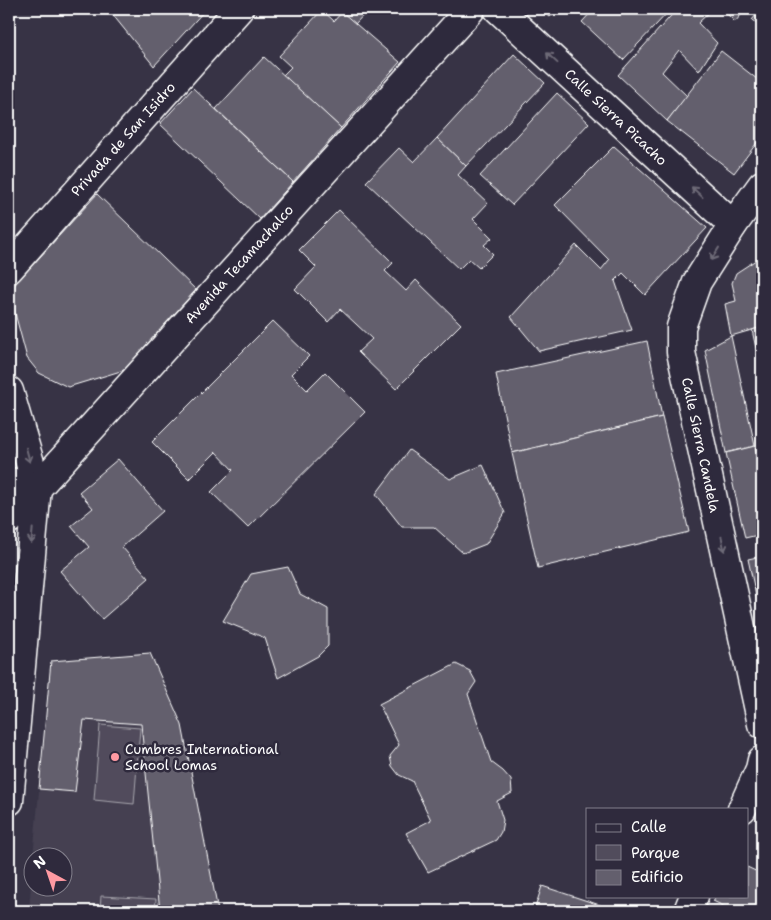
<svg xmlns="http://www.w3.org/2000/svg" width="771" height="920" font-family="'Shantell Sans',sans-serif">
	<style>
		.built { fill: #444051 }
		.green { fill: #514c5c; stroke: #a8a6ae }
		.building { fill: #635f6d; stroke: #fff }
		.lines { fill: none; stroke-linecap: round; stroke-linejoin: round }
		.street-casing { stroke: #fff; stroke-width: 31 }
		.street { stroke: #2f2a3d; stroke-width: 28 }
		.oneway { stroke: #6d6a77 }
		.poi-dot { fill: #ff9aa2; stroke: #2f2a3d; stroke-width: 2 }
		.labels { text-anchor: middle; stroke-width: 5; stroke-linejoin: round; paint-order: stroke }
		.street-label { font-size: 14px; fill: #fff; stroke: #2f2a3d }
		.poi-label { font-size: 14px; fill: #fff; stroke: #2f2a3d; text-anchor: start }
	</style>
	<rect width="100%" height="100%" fill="#373345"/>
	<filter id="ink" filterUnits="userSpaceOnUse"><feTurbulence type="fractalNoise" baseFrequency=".02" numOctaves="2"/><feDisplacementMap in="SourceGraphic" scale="10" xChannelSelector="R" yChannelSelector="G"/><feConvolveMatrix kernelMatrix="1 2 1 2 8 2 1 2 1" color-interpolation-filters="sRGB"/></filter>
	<g filter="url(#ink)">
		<!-- built -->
		<polygon class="built" points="150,653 182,725 218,911 29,911 32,868 32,888 62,888 62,858 33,857 51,661"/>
		<!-- green -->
		<g class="green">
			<polygon points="100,725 140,728 134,804 94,800"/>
			<polygon points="101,896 156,899 155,911 100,911"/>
		</g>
		<!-- building -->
		<g class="building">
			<polygon points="108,9 206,9 154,66"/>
			<polygon points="338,9 369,9 355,24"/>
			<polygon points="540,9 558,9 550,17"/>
			<polygon points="594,9 671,9 623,60 582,22"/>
			<polygon points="677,9 713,9 698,23 717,43 699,71 679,50 662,72 687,96 667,121 618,75"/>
			<polygon points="722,9 746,9 735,22"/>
			<polygon points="761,9 762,9 762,28 752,20"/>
			<polygon points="322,10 334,21 342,12 400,62 341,128 283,75 291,67 279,56"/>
			<polygon points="721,51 762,83 762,136 734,173 667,121"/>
			<polygon points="514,54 545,83 466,166 437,138"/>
			<polygon points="264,57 341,128 293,182 216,109"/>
			<polygon points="193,88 293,182 260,219 160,124"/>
			<polygon points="557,93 589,123 512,205 480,176"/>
			<polygon points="437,138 466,166 458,175 488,203 473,219 492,238 484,245 493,254 479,268 469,259 459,269 366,182 399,148 414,162"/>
			<polygon points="614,146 707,228 645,295 623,273 615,281 632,330 539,351 511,317 576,245 601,270 609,260 555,205"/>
			<polygon points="97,194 196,290 124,370 68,387 39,373 27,358 9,291"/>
			<polygon points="339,210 393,263 385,271 406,291 416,280 461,324 396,389 358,352 372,339 340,309 328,322 295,289 316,267 299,250"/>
			<polygon points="762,256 762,327 731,336 725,304 736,301 732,283 736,273"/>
			<polygon points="273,321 309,356 291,374 307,390 325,372 365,412 248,528 211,492 233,470 216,452 189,479 152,442"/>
			<polygon points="762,327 762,376 752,330"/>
			<polygon points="731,336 755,446 726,453 705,350"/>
			<polygon points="647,341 662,417 512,453 496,374"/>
			<polygon points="662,417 689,532 538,568 512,453"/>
			<polygon points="755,446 762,480 762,534 745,538 726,453"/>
			<polygon points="409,450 450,479 483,465 505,513 486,544 463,553 434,527 402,527 376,494"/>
			<polygon points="118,459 163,511 122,547 149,578 102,619 60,571 89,547 71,526 93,508 79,492"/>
			<polygon points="762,556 762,623 748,559"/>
			<polygon points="288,567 300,594 328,609 328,646 318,656 278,678 265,638 223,621 251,574"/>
			<polygon points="150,653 182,725 218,911 160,911 141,724 84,720 75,792 39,789 51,661"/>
			<polygon points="456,664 470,671 476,682 468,694 491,762 503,771 511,780 512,793 497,801 503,820 501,832 496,840 428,872 406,833 431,820 412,781 399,775 392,766 390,756 399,745 379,704"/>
			<polygon points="747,867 762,874 762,911 734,911 713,901 716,896 747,896"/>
			<polygon points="542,886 618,911 534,911"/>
		</g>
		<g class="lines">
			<defs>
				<g id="street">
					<polyline points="498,9 733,225"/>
					<polyline points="762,185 733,225 697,282 681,327 681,352 762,724"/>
					<polyline points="9,269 239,9"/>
					<polyline points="9,391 37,487 9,801"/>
					<polyline points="9,482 37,487"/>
					<polyline points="9,519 471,9"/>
					<polyline points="742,809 760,769 762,760"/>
					<polyline points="688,911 694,896"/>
				</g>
			</defs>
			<!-- street casing -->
			<use href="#street" class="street-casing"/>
			<!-- street -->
			<use href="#street" class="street"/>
		</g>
		<!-- one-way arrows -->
		<defs><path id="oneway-shaft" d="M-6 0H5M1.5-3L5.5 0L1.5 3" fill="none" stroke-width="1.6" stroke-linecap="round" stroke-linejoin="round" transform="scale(1.25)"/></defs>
		<g class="oneway">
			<use href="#oneway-shaft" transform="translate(552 58) rotate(-137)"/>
			<use href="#oneway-shaft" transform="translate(697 192) rotate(-137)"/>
			<use href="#oneway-shaft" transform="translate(715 254) rotate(122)"/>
			<use href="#oneway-shaft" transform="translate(28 455) rotate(75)"/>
			<use href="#oneway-shaft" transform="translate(32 536) rotate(95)"/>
			<use href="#oneway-shaft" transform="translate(723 544) rotate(78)"/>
		</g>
	</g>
	<!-- markers -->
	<circle class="poi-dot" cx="115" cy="757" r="5"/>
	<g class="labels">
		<!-- street labels -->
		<g class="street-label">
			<text transform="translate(616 117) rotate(43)" y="5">Calle Sierra Picacho</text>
			<text transform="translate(123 139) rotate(-48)" y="5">Privada de San Isidro</text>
			<text transform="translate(239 264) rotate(-48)" y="5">Avenida Tecamachalco</text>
			<text transform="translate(701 445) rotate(78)" y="5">Calle Sierra Candela</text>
		</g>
		<!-- poi labels -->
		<g class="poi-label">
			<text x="125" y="754">Cumbres International<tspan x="125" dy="16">School Lomas</tspan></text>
		</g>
	</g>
	<!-- margin -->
	<rect width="771" height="920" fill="none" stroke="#2f2a3d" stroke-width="30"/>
	<rect x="15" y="15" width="741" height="890" fill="none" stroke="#fff" stroke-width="2" filter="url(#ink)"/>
	<!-- legend -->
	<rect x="586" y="808" width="162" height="90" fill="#2f2a3d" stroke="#827f8b"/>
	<rect x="596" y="824" width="25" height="8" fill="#2f2a3d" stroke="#827f8b"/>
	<text x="631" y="832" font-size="15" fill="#ffffff">Calle</text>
	<rect x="596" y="845" width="25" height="15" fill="#514c5c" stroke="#827f8b"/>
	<text x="631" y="858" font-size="15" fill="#ffffff">Parque</text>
	<rect x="596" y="870" width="25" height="15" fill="#635f6d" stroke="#827f8b"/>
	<text x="631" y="882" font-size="15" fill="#ffffff">Edificio</text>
	<!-- north arrow -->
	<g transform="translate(48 872) rotate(320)"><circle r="24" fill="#2f2a3d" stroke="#827f8b"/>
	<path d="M0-4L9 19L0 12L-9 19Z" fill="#ff9aa2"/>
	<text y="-8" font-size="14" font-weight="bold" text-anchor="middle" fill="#ffffff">N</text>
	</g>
</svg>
